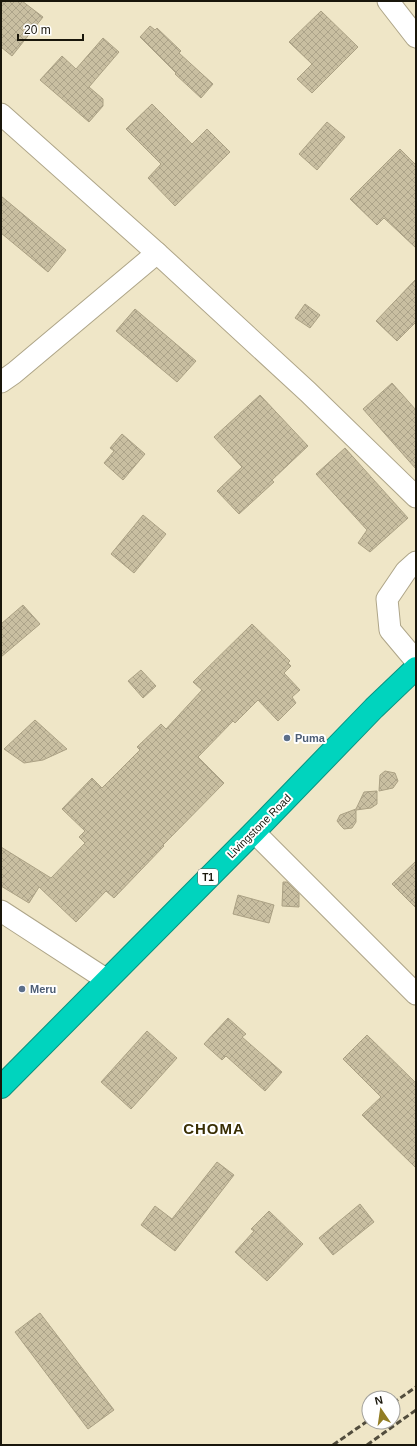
<svg xmlns="http://www.w3.org/2000/svg" width="417" height="1446" font-family="Helvetica,sans-serif">
	<style>
		.building { fill: url(#building-cross-hatch); stroke: #aba184 }
		.lines { fill: none; stroke-linecap: round; stroke-linejoin: round }
		.minor-casing { stroke: #aea588; stroke-width: 23 }
		.highway-casing { stroke: #09927f; stroke-width: 24 }
		.minor { stroke: #fff; stroke-width: 21 }
		.highway { stroke: #00d4be; stroke-width: 22 }
		.rail { stroke: #524d3d; stroke-width: 3; stroke-dasharray: 6 3; stroke-linecap: butt }
		.service-dot { fill: #5c6f8a; stroke: #fff; stroke-width: 1.5 }
		.labels { text-anchor: middle; stroke-width: 4; stroke-linejoin: round; paint-order: stroke }
		.shield { fill: #fff; stroke: #5e5c54; stroke-width: 1 }
		.shield-label { font-size: 10px; font-weight: bold; fill: #19160b }
		.service-label { font-size: 11px; font-weight: bold; fill: #4e5e75; stroke: #fff; text-anchor: start }
		.street-label { font-size: 11px; fill: #19160b; stroke: #fff }
		.district-label { font-size: 15px; font-weight: bold; letter-spacing: 1px; fill: #392e03; stroke: #fff }
	</style>
	<defs>
		<pattern id="building-cross-hatch" width="8" height="8" patternUnits="userSpaceOnUse"><rect width="8" height="8" fill="#c9bfa1"/><path d="M0 0l8 8M0 8l8-8" fill="none" stroke="#aca389"/></pattern>
	</defs>
	<rect width="100%" height="100%" fill="#efe6c7"/>
	<!-- building -->
	<g class="building">
		<polygon points="1,1 22,1 43,17 12,56 1,47"/>
		<polygon points="321,11 358,47 312,93 297,79 312,64 289,42"/>
		<polygon points="150,26 155,30 157,28 181,51 179,53 213,84 201,98 175,74 176,73 140,37"/>
		<polygon points="103,38 119,52 89,87 103,99 103,106 89,122 40,80 62,56 76,69"/>
		<polygon points="152,104 192,144 207,129 230,152 175,206 148,178 161,164 126,129"/>
		<polygon points="327,122 345,137 317,170 299,154"/>
		<polygon points="400,149 416,165 416,248 384,218 377,225 350,199"/>
		<polygon points="1,196 66,250 48,272 1,233"/>
		<polygon points="416,279 416,322 397,341 376,321"/>
		<polygon points="305,304 320,315 310,328 295,318"/>
		<polygon points="135,309 196,361 177,382 116,331"/>
		<polygon points="392,383 416,410 416,469 363,409"/>
		<polygon points="260,395 308,446 272,480 274,482 239,514 217,491 242,467 214,437"/>
		<polygon points="122,434 145,454 123,480 104,463 114,451 110,448"/>
		<polygon points="345,448 408,518 370,552 358,543 367,530 316,474"/>
		<polygon points="143,515 166,534 134,573 111,554"/>
		<polygon points="23,605 40,624 1,657 1,624"/>
		<polygon points="252,624 290,661 288,663 291,666 284,673 300,690 292,697 296,703 278,721 258,700 235,723 233,721 198,757 224,783 163,845 164,846 114,898 106,891 76,922 39,887 29,903 1,886 1,847 51,878 85,843 79,837 85,831 62,809 92,778 102,788 140,750 137,747 161,724 166,729 202,690 193,682"/>
		<polygon points="141,670 156,686 143,698 128,681"/>
		<polygon points="35,720 67,749 43,760 24,763 4,749"/>
		<polygon points="385,771 395,773 398,781 393,788 379,791 380,775"/>
		<polygon points="377,791 377,804 371,808 356,810 356,822 352,828 344,829 341,826 337,821 340,815 356,809 364,792"/>
		<polygon points="416,861 416,908 392,884"/>
		<polygon points="283,882 287,882 299,894 299,907 282,906"/>
		<polygon points="238,895 274,905 269,923 233,914"/>
		<polygon points="228,1018 246,1034 242,1037 282,1072 265,1091 226,1056 222,1060 204,1044"/>
		<polygon points="147,1031 177,1058 131,1109 101,1082"/>
		<polygon points="367,1035 416,1083 416,1168 362,1115 381,1097 343,1059"/>
		<polygon points="217,1162 234,1175 175,1251 141,1225 155,1206 172,1219"/>
		<polygon points="360,1204 374,1222 333,1255 319,1238"/>
		<polygon points="269,1211 303,1244 267,1281 235,1252 254,1231 251,1229"/>
		<polygon points="40,1313 114,1410 88,1429 15,1332"/>
	</g>
	<g class="lines">
		<defs>
			<g id="minor">
				<polyline points="388,1 416,37"/>
				<polyline points="1,114 157,253 308,392 416,497"/>
				<polyline points="1,382 14,373 157,253"/>
				<polyline points="416,562 406,571 387,599 390,630 416,661"/>
				<polyline points="254,832 416,994"/>
				<polyline points="1,911 107,980"/>
			</g>
			<polyline id="highway" points="1,1087 254,832 374,708 416,668"/>
		</defs>
		<!-- minor casing -->
		<use href="#minor" class="minor-casing"/>
		<!-- highway casing -->
		<use href="#highway" class="highway-casing"/>
		<!-- minor -->
		<use href="#minor" class="minor"/>
		<!-- highway -->
		<use href="#highway" class="highway"/>
		<!-- rail -->
		<g class="rail">
			<polyline points="393,1403 416,1387"/>
			<polyline points="333,1445 369,1420"/>
			<polyline points="367,1445 416,1410"/>
		</g>
	</g>
	<!-- markers -->
	<g class="service-dot">
		<circle cx="287" cy="738" r="4"/>
		<circle cx="22" cy="989" r="4"/>
	</g>
	<g class="labels">
		<!-- shield labels -->
		<rect class="shield" x="198" y="869" width="20" height="16" rx="3"/>
		<g class="shield-label">
			<text x="208" y="881">T1</text>
		</g>
		<!-- service labels -->
		<g class="service-label">
			<text x="295" y="742">Puma</text>
			<text x="30" y="993">Meru</text>
		</g>
		<!-- street labels -->
		<g class="street-label">
			<text transform="translate(259 826) rotate(-45)" y="4">Livingstone Road</text>
		</g>
		<!-- district labels -->
		<g class="district-label">
			<text x="214" y="1134">CHOMA</text>
		</g>
	</g>
	<!-- border -->
	<rect width="417" height="1446" fill="none" stroke="#19160b" stroke-width="4"/>
	<!-- north arrow -->
	<g transform="translate(381 1410) rotate(347)"><circle r="19" fill="#ffffff" stroke="#a3a29d"/>
	<path d="M0-3L7 15L0 10L-7 15Z" fill="#927d24"/>
	<text y="-6" font-size="11" font-weight="bold" text-anchor="middle" fill="#19160b">N</text>
	</g>
	<!-- scale -->
	<path d="M18 34v6h65v-6" fill="none" stroke="#19160b" stroke-width="2"/>
	<text x="24" y="34" font-size="12" fill="#19160b" stroke="#ffffff" stroke-width="3" paint-order="stroke">20 m</text>
</svg>
